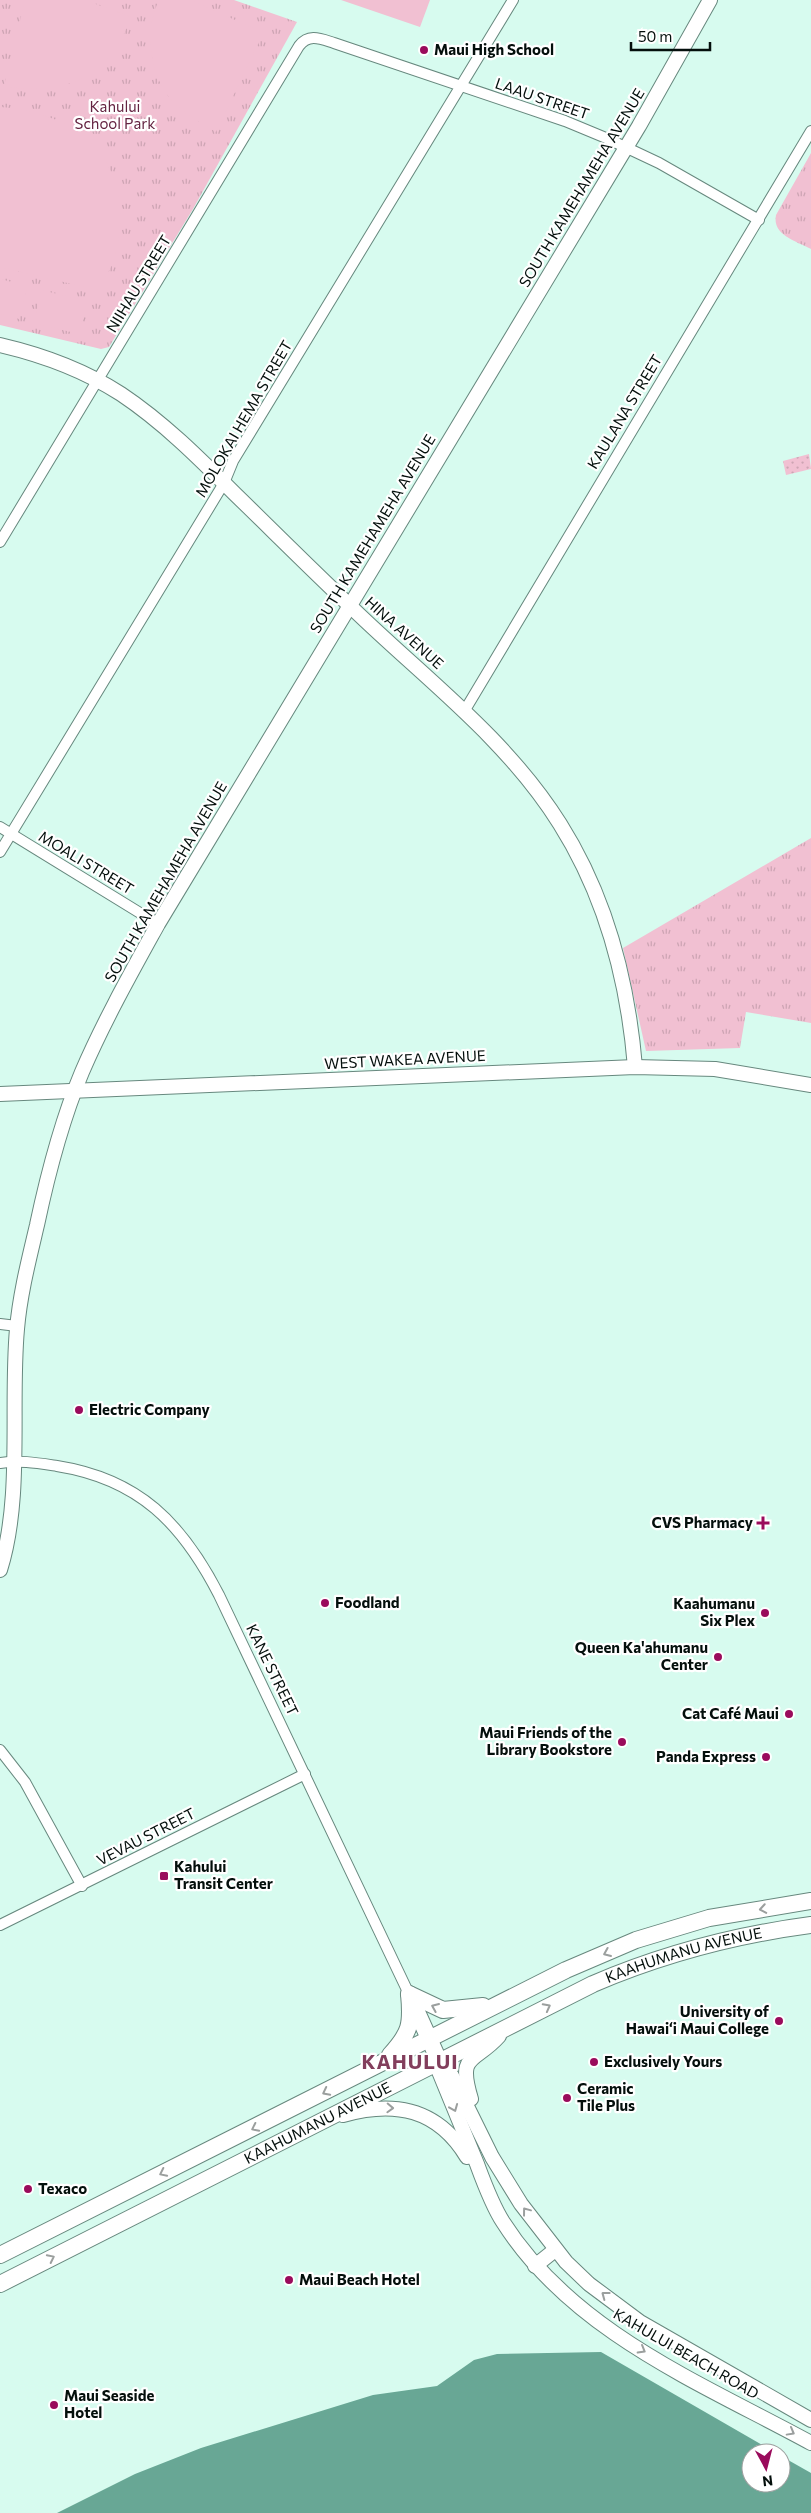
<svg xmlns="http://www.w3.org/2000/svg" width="811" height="2513" font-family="Commissioner,sans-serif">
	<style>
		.grass { fill: url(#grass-dots) }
		.park { fill: url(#park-tufts) }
		.pitch { fill: #f1c0d2 }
		.water { fill: #68a795 }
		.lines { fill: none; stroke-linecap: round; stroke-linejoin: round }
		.street-casing { stroke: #67887e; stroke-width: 12 }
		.secondary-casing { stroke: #67887e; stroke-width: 16 }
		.primary-casing { stroke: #67887e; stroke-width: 18 }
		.street { stroke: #fff; stroke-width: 10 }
		.secondary { stroke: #fff; stroke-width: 14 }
		.primary { stroke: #fff; stroke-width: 16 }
		.oneway { stroke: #9b9f9e }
		.poi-dot { fill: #9a0b5c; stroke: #fff; stroke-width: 2 }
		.labels { text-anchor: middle; stroke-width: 4.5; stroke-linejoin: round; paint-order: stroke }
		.poi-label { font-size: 15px; font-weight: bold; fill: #040f0c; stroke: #fff; text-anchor: start }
		.street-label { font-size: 15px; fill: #040f0c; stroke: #fff }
		.park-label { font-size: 15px; fill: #642341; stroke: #fff }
		.district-label { font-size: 20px; font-weight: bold; letter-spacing: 1px; fill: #823e5c; stroke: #fff }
	</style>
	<defs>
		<pattern id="grass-dots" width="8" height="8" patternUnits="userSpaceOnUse" patternTransform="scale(1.25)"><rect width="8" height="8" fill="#f1c0d2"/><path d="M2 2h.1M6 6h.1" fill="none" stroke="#cda4b3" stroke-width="1.8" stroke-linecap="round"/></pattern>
		<pattern id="park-tufts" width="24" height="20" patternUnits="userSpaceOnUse" patternTransform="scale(1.25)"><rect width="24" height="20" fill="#f1c0d2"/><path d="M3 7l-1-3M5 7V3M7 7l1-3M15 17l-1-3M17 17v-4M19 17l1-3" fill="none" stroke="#cda4b3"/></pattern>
	</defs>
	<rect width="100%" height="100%" fill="#d7fbef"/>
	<!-- grass -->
	<polygon class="grass" points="809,454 811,469 786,475 783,461"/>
	<!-- park -->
	<g class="park">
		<polygon points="0,0 234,0 297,22 193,209 109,347 101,349 0,325"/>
		<path d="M811,153v96c-15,-8 -39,-14 -35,-34z"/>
		<polygon points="811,838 811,1023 746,1012 740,1048 646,1051 623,948"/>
	</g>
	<!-- pitch -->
	<g class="pitch">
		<path d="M25,0h60l46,17c-21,60 -66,80 -127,69z"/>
		<path d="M159,0h32l64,29 4,13 -43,90c-15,-9 -32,-18 -44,-31 -23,-26 -28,-71 -13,-101z"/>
		<polygon points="341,0 430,0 420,27"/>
		<path d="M0,107c87,6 140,64 114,152 -3,11 -11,21 -17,31l-97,-23z"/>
		<polygon points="0,279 28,286 19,319 0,314"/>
		<polygon points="41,290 87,301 79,334 34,323"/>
	</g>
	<!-- water -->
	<polygon class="water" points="601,2352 776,2453 751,2453 751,2483 781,2483 781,2456 811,2473 811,2513 57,2513 135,2474 201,2448 373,2395 437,2386 474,2360 497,2354"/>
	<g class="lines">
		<defs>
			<g id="street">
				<path d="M0,542l299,-496c10,-13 22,-7 35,-3l231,78 41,17 53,25 100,57"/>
				<polyline points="465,710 811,131"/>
				<polyline points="0,827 158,924"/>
				<polyline points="0,852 224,483 233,461 513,0"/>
				<polyline points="0,1324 17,1326"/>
				<path d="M0,1463c20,-3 37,0 57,3 82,13 125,57 162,129l190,399"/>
				<polyline points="0,1750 25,1782 82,1886"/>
				<polyline points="0,1925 305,1774"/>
			</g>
			<g id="secondary">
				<path d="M0,345c43,10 84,25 121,49 42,28 78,64 114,100 37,36 74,73 112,109 73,72 157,132 213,221 46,73 68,158 75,243"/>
				<polyline points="0,1094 635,1067 715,1069 811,1085"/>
				<path d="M0,1570c23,-73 10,-165 17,-241 3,-35 12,-70 20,-104 11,-52 24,-103 45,-153 22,-51 49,-99 76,-148l481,-798 71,-126"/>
				<path d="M440,2063l-2,6c13,31 26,63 39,95 7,19 15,41 26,58 70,110 198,161 308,221"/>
				<polyline points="440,2063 452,2076 492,2157 521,2204 566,2262 589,2284 640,2322 811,2420"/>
				<path d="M471,2099c-14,-47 3,-35 28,-63"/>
				<path d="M343,2115c52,-15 95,-6 124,42"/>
				<polyline points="535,2266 555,2250"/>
			</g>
			<g id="primary">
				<polyline points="409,1994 443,2010 483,2006"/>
				<polyline points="413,2003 440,2063"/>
				<path d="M390,2055c20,-22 22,-30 19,-61"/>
				<polyline points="0,2255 566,1970 636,1940 709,1918 811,1901"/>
				<path id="s1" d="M0,2284l593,-300c70,-30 142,-49 218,-59"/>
			</g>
		</defs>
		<!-- street casing -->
		<use href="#street" class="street-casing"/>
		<!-- secondary casing -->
		<use href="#secondary" class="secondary-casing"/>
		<!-- primary casing -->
		<use href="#primary" class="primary-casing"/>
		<!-- street -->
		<use href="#street" class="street"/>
		<!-- secondary -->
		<use href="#secondary" class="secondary"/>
		<!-- primary -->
		<use href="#primary" class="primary"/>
	</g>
	<!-- one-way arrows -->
	<defs><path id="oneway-chevron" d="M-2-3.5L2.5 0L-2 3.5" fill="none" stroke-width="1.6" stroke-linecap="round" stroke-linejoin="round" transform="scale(1.25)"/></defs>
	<g class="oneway">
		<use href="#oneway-chevron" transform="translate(763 1909) rotate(170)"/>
		<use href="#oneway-chevron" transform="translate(607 1953) rotate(157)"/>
		<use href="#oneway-chevron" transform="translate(435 2007) rotate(-157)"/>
		<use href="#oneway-chevron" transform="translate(547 2007) rotate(-28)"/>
		<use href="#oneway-chevron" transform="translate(326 2092) rotate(153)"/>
		<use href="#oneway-chevron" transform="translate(390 2108) rotate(2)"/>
		<use href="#oneway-chevron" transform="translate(454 2108) rotate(68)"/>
		<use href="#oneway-chevron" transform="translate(255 2128) rotate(154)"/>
		<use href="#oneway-chevron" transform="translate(163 2173) rotate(154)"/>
		<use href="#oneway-chevron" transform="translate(526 2211) rotate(-127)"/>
		<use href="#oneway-chevron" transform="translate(51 2258) rotate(-26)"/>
		<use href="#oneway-chevron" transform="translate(605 2295) rotate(-143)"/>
		<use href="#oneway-chevron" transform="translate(642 2350) rotate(30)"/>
		<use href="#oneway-chevron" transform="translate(791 2432) rotate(29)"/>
	</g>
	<!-- markers -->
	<g class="poi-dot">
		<circle cx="424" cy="50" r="5"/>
		<circle cx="79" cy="1410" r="5"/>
		<path d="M760.5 1515.5h5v5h5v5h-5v5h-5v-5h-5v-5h5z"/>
		<circle cx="325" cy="1603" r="5"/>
		<circle cx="765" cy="1613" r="5"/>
		<circle cx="718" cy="1657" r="5"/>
		<circle cx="789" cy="1714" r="5"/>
		<circle cx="622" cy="1742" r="5"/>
		<circle cx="766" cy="1757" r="5"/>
		<rect x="159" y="1871" width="10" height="10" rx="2.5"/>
		<circle cx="779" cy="2021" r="5"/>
		<circle cx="594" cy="2062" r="5"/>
		<circle cx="567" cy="2098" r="5"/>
		<circle cx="28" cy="2189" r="5"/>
		<circle cx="289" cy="2280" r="5"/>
		<circle cx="54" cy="2405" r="5"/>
	</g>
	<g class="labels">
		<!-- poi labels -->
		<g class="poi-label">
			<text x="434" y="55">Maui High School</text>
			<text x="89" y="1415">Electric Company</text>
			<text x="753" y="1528" text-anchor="end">CVS Pharmacy</text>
			<text x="335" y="1608">Foodland</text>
			<text x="755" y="1609" text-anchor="end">Kaahumanu<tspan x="755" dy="17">Six Plex</tspan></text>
			<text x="708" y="1653" text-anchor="end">Queen Ka'ahumanu<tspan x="708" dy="17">Center</tspan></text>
			<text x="779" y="1719" text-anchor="end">Cat Café Maui</text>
			<text x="612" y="1738" text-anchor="end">Maui Friends of the<tspan x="612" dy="17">Library Bookstore</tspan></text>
			<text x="756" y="1762" text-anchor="end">Panda Express</text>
			<text x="174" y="1872">Kahului<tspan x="174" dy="17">Transit Center</tspan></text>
			<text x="769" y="2017" text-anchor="end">University of<tspan x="769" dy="17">Hawai‘i Maui College</tspan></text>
			<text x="604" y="2067">Exclusively Yours</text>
			<text x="577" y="2094">Ceramic<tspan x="577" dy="17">Tile Plus</tspan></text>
			<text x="38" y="2194">Texaco</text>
			<text x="299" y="2285">Maui Beach Hotel</text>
			<text x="64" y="2401">Maui Seaside<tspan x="64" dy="17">Hotel</tspan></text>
		</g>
		<!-- street labels -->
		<g class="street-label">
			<text transform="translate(542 99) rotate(19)" y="5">LAAU STREET</text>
			<text transform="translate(582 188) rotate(-59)" y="5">SOUTH KAMEHAMEHA AVENUE</text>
			<text transform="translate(139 284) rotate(-59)" y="5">NIIHAU STREET</text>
			<text transform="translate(625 412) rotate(-59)" y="5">KAULANA STREET</text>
			<text transform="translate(244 419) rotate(-60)" y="5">MOLOKAI HEMA STREET</text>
			<text transform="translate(373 534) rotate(-59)" y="5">SOUTH KAMEHAMEHA AVENUE</text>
			<text transform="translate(404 633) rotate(42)" y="5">HINA AVENUE</text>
			<text transform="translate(86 863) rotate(31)" y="5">MOALI STREET</text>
			<text transform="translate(166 882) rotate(-60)" y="5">SOUTH KAMEHAMEHA AVENUE</text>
			<text transform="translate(405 1060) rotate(-3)" y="5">WEST WAKEA AVENUE</text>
			<text transform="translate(272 1670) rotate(64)" y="5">KANE STREET</text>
			<text transform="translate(146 1837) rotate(-27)" y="5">VEVAU STREET</text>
			<text dy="5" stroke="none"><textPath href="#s1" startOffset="760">KAAHUMANU AVENUE</textPath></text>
			<text dy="5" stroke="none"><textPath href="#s1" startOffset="356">KAAHUMANU AVENUE</textPath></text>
			<text transform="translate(686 2354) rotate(30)" y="5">KAHULUI BEACH ROAD</text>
		</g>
		<!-- park labels -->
		<g class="park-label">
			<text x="115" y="112">Kahului<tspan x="115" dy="17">School Park</tspan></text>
		</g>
		<!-- district labels -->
		<g class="district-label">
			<text x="410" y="2069">KAHULUI</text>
		</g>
	</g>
	<!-- north arrow -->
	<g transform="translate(766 2468) rotate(173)"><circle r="24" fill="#ffffff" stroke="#9b9f9e"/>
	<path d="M0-4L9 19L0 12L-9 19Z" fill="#9a0b5c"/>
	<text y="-8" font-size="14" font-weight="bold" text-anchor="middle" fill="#040f0c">N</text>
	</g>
	<!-- scale -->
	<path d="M631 42v8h79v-8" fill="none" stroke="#040f0c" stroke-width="2.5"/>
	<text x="638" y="42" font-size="15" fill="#040f0c" stroke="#ffffff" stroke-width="4" paint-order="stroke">50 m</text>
</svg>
